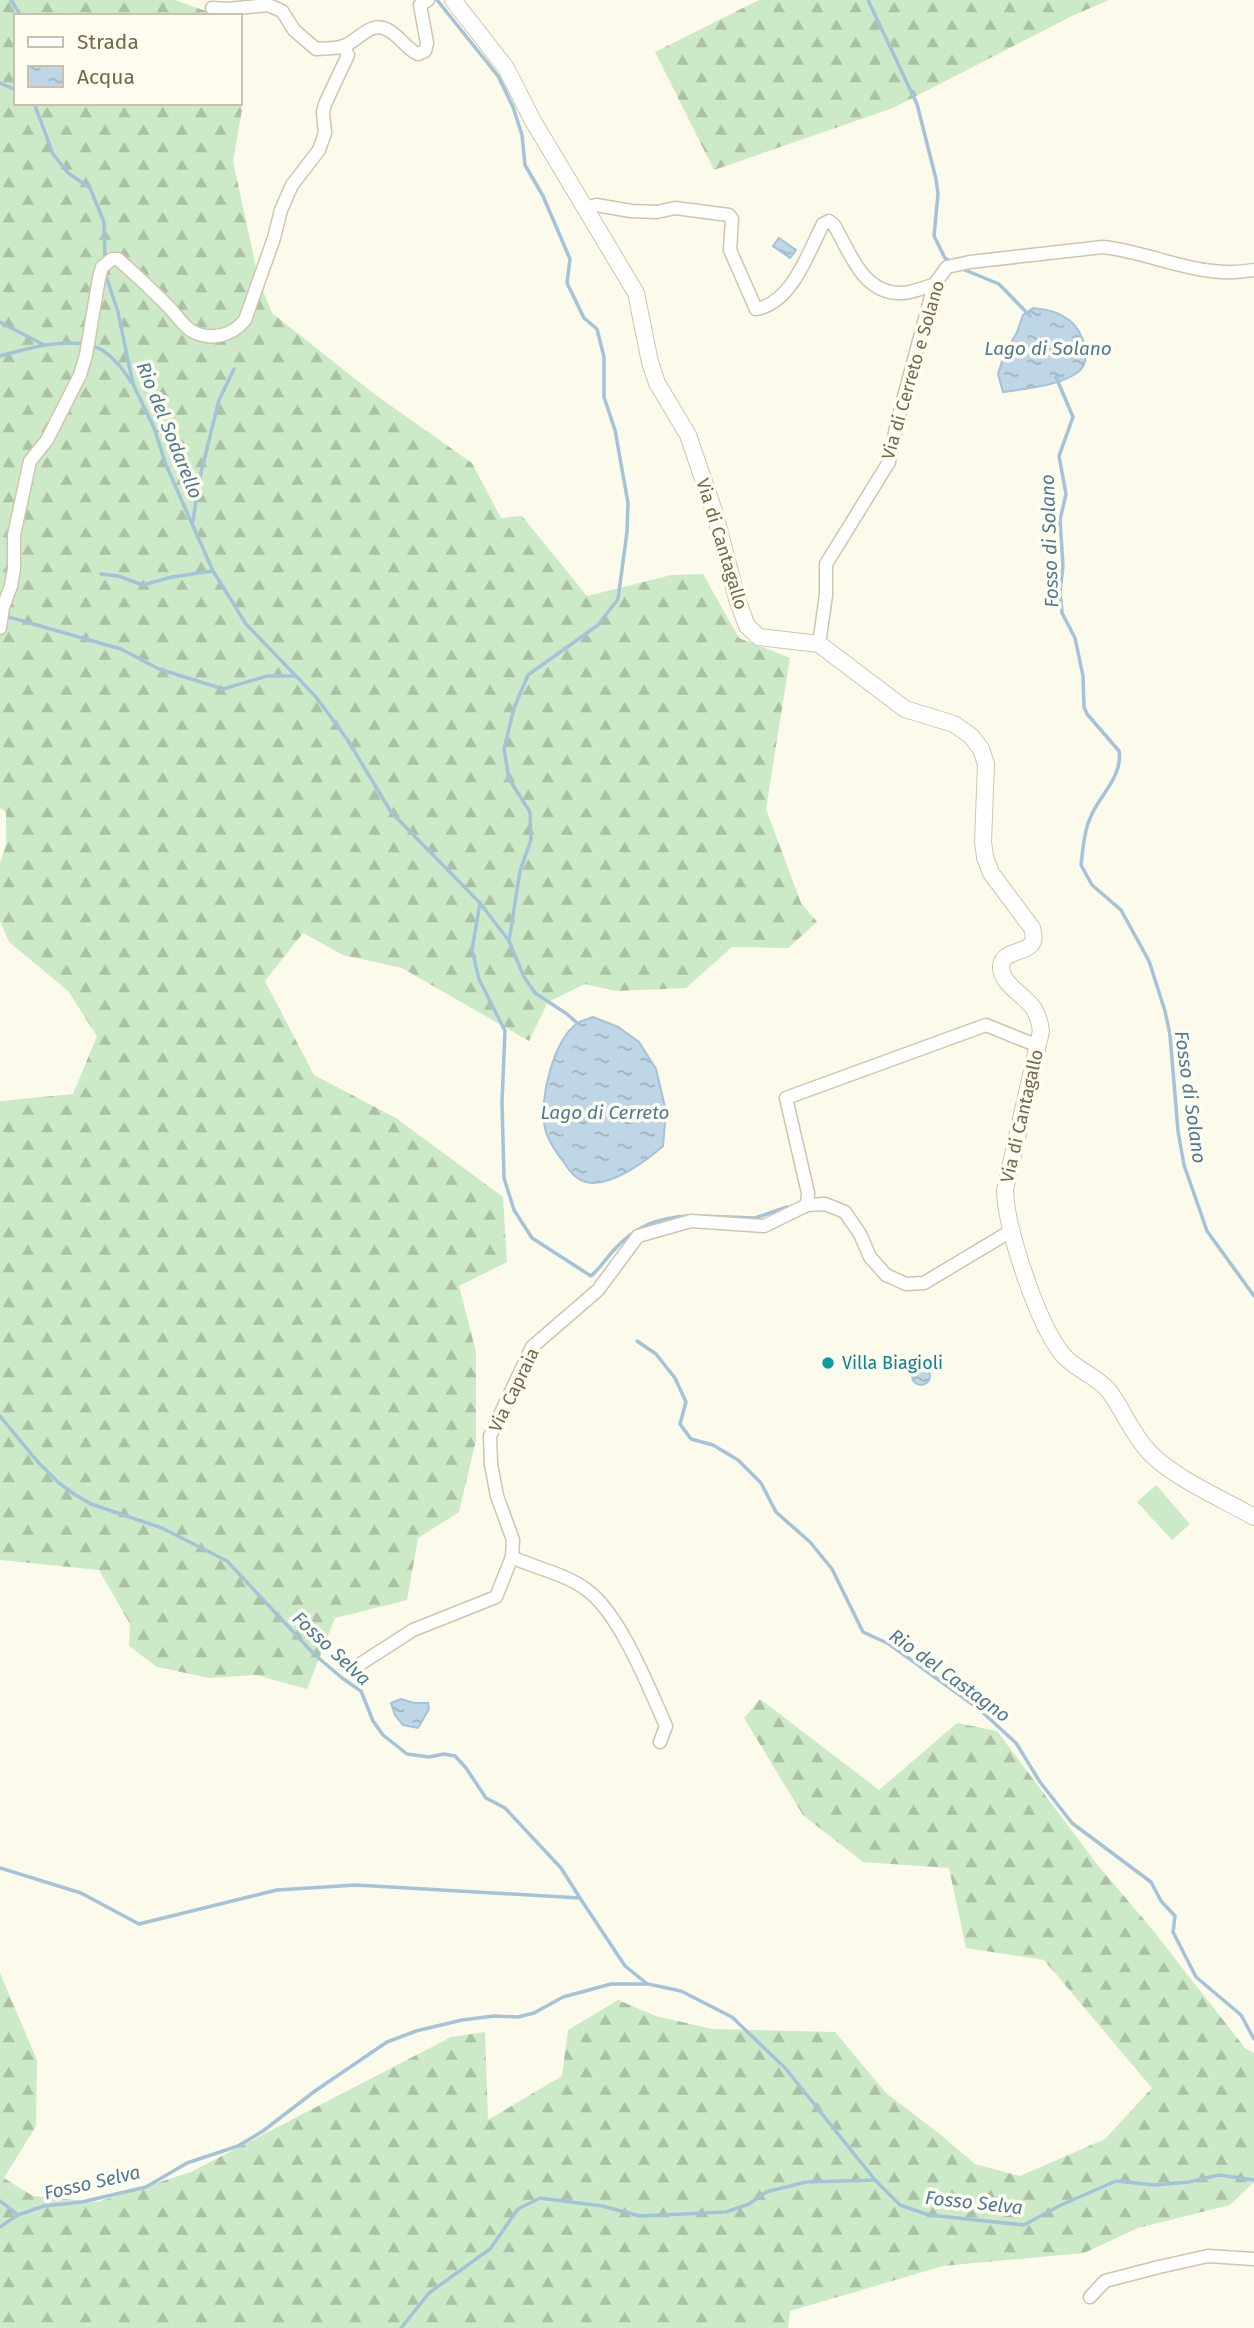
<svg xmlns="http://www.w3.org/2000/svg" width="1254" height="2328" font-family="'Fira Sans',sans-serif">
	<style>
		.forest { fill: url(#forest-firs) }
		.park { fill: #cdeac8 }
		.water { fill: url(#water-ripples); stroke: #a4c3d8; stroke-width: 2 }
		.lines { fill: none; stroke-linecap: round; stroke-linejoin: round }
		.stream { stroke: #a4c3d8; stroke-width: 3.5 }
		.minor-casing { stroke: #cfc5af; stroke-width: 15 }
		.tertiary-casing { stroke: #cfc5af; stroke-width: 18 }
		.minor { stroke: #fff; stroke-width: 12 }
		.tertiary { stroke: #fff; stroke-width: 16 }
		.culture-dot { fill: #0f9aa8; stroke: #fffdf0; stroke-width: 2.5 }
		.labels { text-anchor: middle; stroke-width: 7; stroke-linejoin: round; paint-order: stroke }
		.street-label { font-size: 18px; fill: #77674d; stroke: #fffdf0 }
		.culture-label { font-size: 18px; fill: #0d838f; stroke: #fffdf0; text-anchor: start }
		.water-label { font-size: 19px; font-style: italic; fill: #4d7998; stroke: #fffdf0 }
	</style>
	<defs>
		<pattern id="forest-firs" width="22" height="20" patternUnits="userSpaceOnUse" patternTransform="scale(1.75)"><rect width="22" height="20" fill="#cdeac8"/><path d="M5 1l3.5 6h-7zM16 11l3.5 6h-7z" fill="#abc1a5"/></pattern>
		<pattern id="water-ripples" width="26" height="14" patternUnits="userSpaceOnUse" patternTransform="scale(1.75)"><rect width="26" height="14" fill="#bed6e6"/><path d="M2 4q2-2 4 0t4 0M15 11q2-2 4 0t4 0" fill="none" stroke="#9fb1bd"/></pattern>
	</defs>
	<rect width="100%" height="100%" fill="#fcfaea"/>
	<!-- forest -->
	<g class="forest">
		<polygon points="0,0 175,0 217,15 16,16 16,103 240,102 242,110 233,161 259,281 272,313 373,393 472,463 501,518 522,516 587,596 671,575 703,574 739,638 790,658 766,809 801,903 817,922 788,948 732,947 686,988 615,991 585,984 548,1002 529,1041 402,968 343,955 303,933 265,981 314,1075 396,1118 503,1197 507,1262 459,1286 476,1352 476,1440 459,1512 418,1538 407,1600 335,1618 307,1689 256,1675 210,1678 157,1667 129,1646 130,1624 99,1570 0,1560 0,1101 73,1094 97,1036 68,991 9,942 0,921 0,863 6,845 6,812 0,808"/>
		<polygon points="759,0 1109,0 1074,15 893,108 714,170 655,52"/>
		<polygon points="760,1699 879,1790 957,1723 997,1731 1096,1863 1151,1928 1245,2048 1254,2053 1254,2182 1230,2205 1138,2228 1084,2253 943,2266 790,2311 788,2328 0,2328 0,1973 37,2060 36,2126 4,2178 33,2196 97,2202 191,2172 451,2037 485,2032 488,2120 562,2076 568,2030 618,2000 656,2016 712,2029 835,2032 886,2093 941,2135 975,2164 1020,2176 1105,2139 1152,2088 1044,1960 966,1948 949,1868 863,1862 803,1815 744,1718"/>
	</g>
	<!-- park -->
	<polygon class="park" points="1156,1485 1190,1524 1172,1540 1137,1502"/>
	<!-- water -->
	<g class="water">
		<polygon points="779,238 796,250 790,258 773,246"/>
		<path d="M1033,308c14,1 26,4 36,12 14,10 25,41 8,53 -22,14 -49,15 -74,19l-5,-18 6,-19 13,-23 6,-17z"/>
		<path d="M593,1017l25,10 21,15 17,27 10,42 -3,35c-17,15 -47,37 -71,37 -15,-1 -22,-11 -29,-22 -7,-9 -16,-22 -18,-33 -7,-26 9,-91 33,-105 4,-3 11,-4 15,-6z"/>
		<circle cx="921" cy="1376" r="9"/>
		<polygon points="401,1699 414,1703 428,1703 429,1709 418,1728 403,1725 395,1715 391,1703"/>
	</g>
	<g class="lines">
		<!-- stream -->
		<g class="stream">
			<polyline points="11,0 21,16"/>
			<polyline points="437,0 498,76 513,107 522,135 525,165 543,196 570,259 567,283 584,318 597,329 604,357 604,397 615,430 628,503 627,532 618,599 598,625 528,675 514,708 504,749 509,779 530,812 531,840 520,871 509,941"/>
			<polyline points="868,0 917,104 936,179 938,194 934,236 945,258 950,261"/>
			<polyline points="0,83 16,90"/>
			<polyline points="34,103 53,154 68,173 90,188 104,222 105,259"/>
			<polyline points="960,268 999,284 1030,316"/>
			<polyline points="105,273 118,312 133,384 154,428 166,465 213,571 246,624 316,697 347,739 391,812 480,903 509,941 524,977 535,993 567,1014 577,1023"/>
			<polyline points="0,322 44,345"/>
			<path d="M91,346c16,2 32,23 40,36"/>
			<path d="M0,356c27,-7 55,-16 84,-12"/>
			<path d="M1056,377l17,40 -14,39 7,38 -6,26 3,46 -3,25 2,22 13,25 8,38 1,31 3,7 32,37c4,25 -19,44 -28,65 -7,15 -8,33 -10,49l11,20 29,25 28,51 16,50 5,24 8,96 6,34 23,66 47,65"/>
			<polyline points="193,521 199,481 219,400 234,369"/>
			<polyline points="101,574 118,576 143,585 172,577 213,571"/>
			<polyline points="5,616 121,649 159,669 223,689 267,676 294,676"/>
			<path d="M480,903l-8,47 7,29 26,52 -3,71 2,76 10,32 18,28 59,38c9,-8 14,-16 22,-25 21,-24 45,-34 77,-35"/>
			<polyline points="701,1216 755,1218 787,1207"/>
			<polyline points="637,1341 656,1354 675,1378 686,1402 680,1424 691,1439 713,1445 738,1460 761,1483 776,1512 810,1542 832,1569 863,1632 889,1644 979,1709 1016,1743 1040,1782 1072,1823 1151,1882 1161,1901 1175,1916 1173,1932 1196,1977 1241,2015 1254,2039"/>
			<polyline points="0,1416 37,1461 59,1483 74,1494 91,1504 162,1528 227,1561 314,1654 342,1678 361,1691 373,1721 383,1735 407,1754 429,1757 444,1754 455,1756 466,1768 486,1798 505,1808 561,1868 580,1898"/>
			<polyline points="0,1868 81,1893 139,1924 277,1890 356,1885 580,1898 625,1966 646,1983"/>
			<polyline points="0,2201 18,2215"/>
			<polyline points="0,2227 18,2215 44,2206 82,2202 146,2187 187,2163 238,2146 263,2131 315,2091 387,2042 416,2031 462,2020 494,2016 518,2017 534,2013 563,1997 611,1984 648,1984 681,1991 732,2017 786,2069 875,2180 900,2205 929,2215 1024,2225 1061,2205 1116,2181 1154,2185 1189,2182 1219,2175 1254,2180"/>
			<polyline points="401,2328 429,2293 490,2249 518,2209 540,2198 602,2206 640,2216 726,2212 749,2204 766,2192 806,2182 875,2180"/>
		</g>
		<defs>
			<g id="minor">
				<path d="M212,8l15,1 41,-4 14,6 12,19 22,19c9,-1 20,0 28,-3 15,-6 27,-26 44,-16 12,6 18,19 30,24l7,-3 2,-8 -7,-38 8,-5"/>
				<path d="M587,208l9,-3 35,6 26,1 18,-4 54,7 3,4 -2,31 26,59c36,-6 52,-56 67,-85l6,-3 5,4c16,27 29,70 68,68 10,0 22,-6 32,-8"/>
				<path d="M0,628l3,-21 8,-21 3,-17v-34l16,-74 17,-21 33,-65 6,-20 13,-77 3,-11 10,-8h6c17,15 33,30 49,46 7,7 15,19 23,25 19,12 42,6 55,-10l29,-82 7,-28 11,-25 27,-35 6,-17 -2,-21 2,-8 23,-49 -5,-9"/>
				<path d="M819,644l7,-49v-31l63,-102 8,-39 37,-138 13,-18 23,-5 133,-15c53,6 97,33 151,23"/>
				<polyline points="807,1205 808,1193 786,1098 986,1025 1038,1046"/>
				<path d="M512,1557c25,12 52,16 75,33 33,24 62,98 79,136l-6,16"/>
				<polyline points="354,1668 413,1630 496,1597 512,1557 513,1540 497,1496 491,1464 490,1436 532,1347 598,1290 638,1236 691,1221 764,1226 807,1205 825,1204 845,1212 860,1234 870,1257 886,1275 906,1284 924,1283 1011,1231"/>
				<polyline points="1090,2297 1105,2281 1159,2267 1208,2256 1254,2259"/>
			</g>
			<path id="tertiary" d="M453,0l53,68 27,53 103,172 14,69 7,21 31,52 27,79 22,85 10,27 12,11 60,7 86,65 49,15 17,12 10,13 5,15 -3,78 2,15 6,16 41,55c10,30 -29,17 -31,38 -1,18 25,30 33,43 4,7 6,14 7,22l-36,159c1,39 33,135 58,165 13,15 34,21 46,36 15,20 22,42 41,62 24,25 73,46 104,64"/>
		</defs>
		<!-- minor casing -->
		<use href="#minor" class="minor-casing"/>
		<!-- tertiary casing -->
		<use href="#tertiary" class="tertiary-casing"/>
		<!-- minor -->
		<use href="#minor" class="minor"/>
		<!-- tertiary -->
		<use href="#tertiary" class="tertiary"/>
	</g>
	<!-- markers -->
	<circle class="culture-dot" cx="828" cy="1363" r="7"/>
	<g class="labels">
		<!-- street labels -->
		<g class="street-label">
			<text transform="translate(913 370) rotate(-74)" y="6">Via di Cerreto e Solano</text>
			<text transform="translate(722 544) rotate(73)" y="6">Via di Cantagallo</text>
			<text transform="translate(1022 1116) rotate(-77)" y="6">Via di Cantagallo</text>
			<text transform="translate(514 1390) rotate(-64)" y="6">Via Capraia</text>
		</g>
		<!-- culture labels -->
		<g class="culture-label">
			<text x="842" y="1369">Villa Biagioli</text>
		</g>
		<!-- water labels -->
		<g class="water-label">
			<text x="1048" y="355">Lago di Solano</text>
			<text transform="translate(170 430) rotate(68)" y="7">Rio del Sodarello</text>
			<text transform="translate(1049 541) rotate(-92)" y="7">Fosso di Solano</text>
			<text transform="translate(1191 1097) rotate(82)" y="7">Fosso di Solano</text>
			<text x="605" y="1119">Lago di Cerreto</text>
			<text transform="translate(332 1648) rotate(43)" y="7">Fosso Selva</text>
			<text transform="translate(950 1675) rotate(36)" y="7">Rio del Castagno</text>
			<text transform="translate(92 2182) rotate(-13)" y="7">Fosso Selva</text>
			<text transform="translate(974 2202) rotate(6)" y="7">Fosso Selva</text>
		</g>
	</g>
	<!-- legend -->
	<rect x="14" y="14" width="228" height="91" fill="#fffdf0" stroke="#c9c1af" stroke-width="2"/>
	<rect x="28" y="37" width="35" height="10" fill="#ffffff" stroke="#c9c1af" stroke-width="2"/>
	<text x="77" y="49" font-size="21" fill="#77674d">Strada</text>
	<rect x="28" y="66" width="35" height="21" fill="url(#water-ripples)" stroke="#c9c1af" stroke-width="2"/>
	<text x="77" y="84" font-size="21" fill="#77674d">Acqua</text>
</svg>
